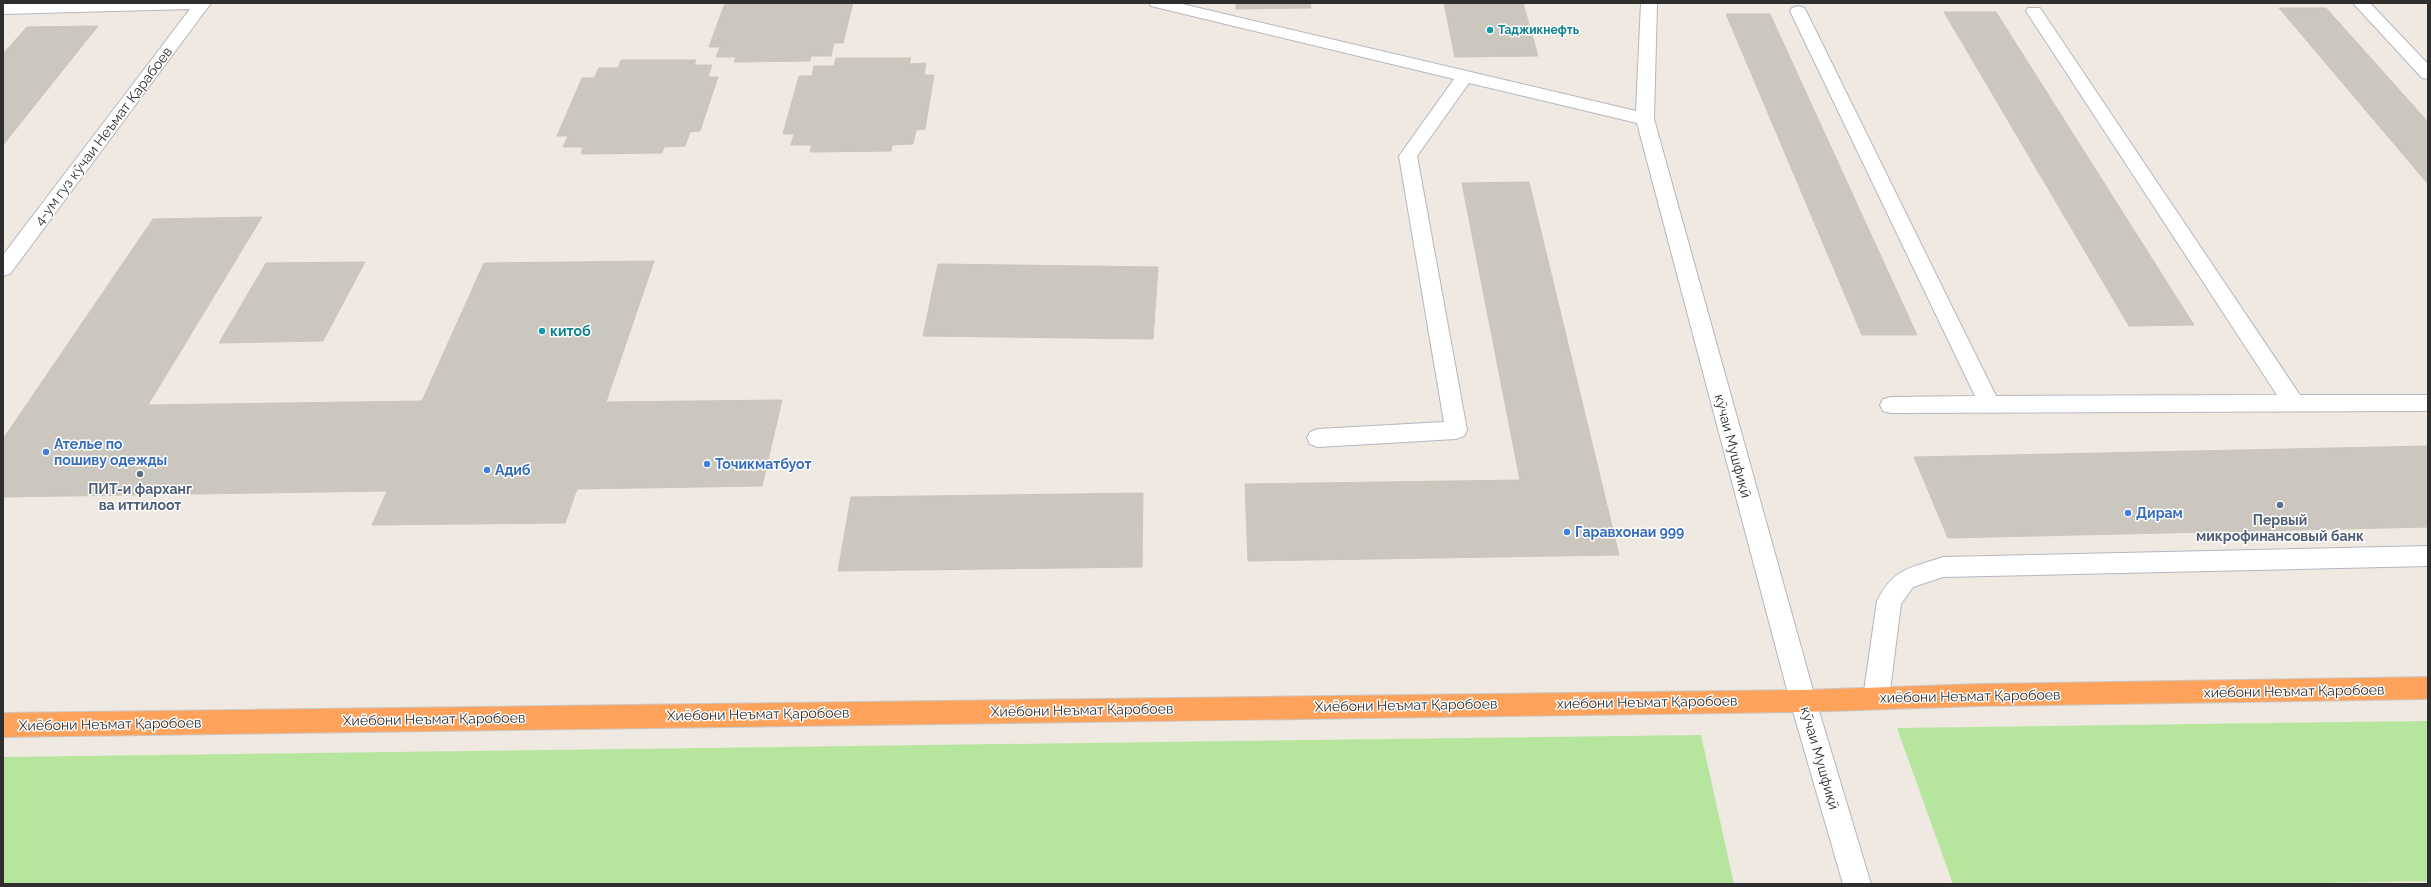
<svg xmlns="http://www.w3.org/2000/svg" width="2431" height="887" font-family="Raleway,sans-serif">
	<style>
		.green { fill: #b6e59e }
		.building { fill: #cbc7bf; stroke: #cbc5ba }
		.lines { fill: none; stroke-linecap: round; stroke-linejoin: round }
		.minor-casing { stroke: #b4b7c1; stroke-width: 2 }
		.highway-casing { stroke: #c9c9c9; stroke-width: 2 }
		.minor { fill: #fff; fill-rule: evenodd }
		.highway { fill: #ffa35c; fill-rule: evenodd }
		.culture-dot { fill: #0f9aa8; stroke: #fff; stroke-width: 1.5 }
		.shop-dot { fill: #3f7fe0; stroke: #fff; stroke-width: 1.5 }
		.service-dot { fill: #5c6f8a; stroke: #fff; stroke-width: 1.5 }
		.labels { text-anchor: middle; stroke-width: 3; stroke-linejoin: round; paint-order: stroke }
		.far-culture-label { font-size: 12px; font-weight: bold; fill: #0d838f; stroke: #fff; text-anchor: start }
		.street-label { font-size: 14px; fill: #2e2e2e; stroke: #fff }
		.culture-label { font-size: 14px; font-weight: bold; fill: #0d838f; stroke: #fff; text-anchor: start }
		.shop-label { font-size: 14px; font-weight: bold; fill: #366cbe; stroke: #fff; text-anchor: start }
		.service-label { font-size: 14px; font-weight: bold; fill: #4e5e75; stroke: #fff }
	</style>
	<rect width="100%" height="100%" fill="#efe9e1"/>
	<!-- green -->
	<g class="green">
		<polygon points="2428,721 2428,881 2259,884 1953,884 1897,728"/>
		<polygon points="1701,735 1734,884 3,884 3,757"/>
	</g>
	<!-- building -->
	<g class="building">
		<polygon points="725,3 853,3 843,43 834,43 831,56 811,56 810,61 734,62 736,57 716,57 720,47 709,47"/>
		<polygon points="1236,3 1310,3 1311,8 1236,9"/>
		<polygon points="1444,3 1523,3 1538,56 1455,57"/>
		<polygon points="2279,8 2326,8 2428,122 2428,184"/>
		<polygon points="1944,12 1996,12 2194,325 2129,326"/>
		<polygon points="1726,14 1770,14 1917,335 1862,335"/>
		<polygon points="98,26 3,145 3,54 27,27"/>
		<polygon points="836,58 911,58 909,64 926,63 924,75 934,75 925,129 916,130 913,144 892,145 891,151 810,152 812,145 791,145 794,134 783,134 799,76 812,76 814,66 834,66"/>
		<polygon points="621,60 696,60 694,65 712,65 708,77 718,77 700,131 690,132 685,146 664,147 662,153 581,154 583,147 563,147 568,136 557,136 582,78 594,78 599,68 618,68"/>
		<polygon points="1529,182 1619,555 1248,561 1245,484 1520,480 1462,183"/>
		<polygon points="262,217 148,405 422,401 484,263 654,261 606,402 782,400 762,486 577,489 565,523 372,525 387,491 3,497 3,439 153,219"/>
		<polygon points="365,262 323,341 219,343 266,263"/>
		<polygon points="938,264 1158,267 1153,339 923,336"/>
		<polygon points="2428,446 2428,527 1948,538 1914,457"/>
		<polygon points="1143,493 1142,567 838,571 851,497"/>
	</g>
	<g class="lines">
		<defs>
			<g id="minor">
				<polygon points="211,3 10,274 3,276 3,255 190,9 3,14 3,4"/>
				<polygon points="1149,3 1178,3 1636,111 1641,3 1657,3 1654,119 1816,701 1871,884 1843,884 1790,701 1637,123 1469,83 1417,156 1467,430 1464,436 1456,439 1318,447 1310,444 1307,438 1310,432 1318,429 1444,422 1399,156 1454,79 1151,6"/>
				<polygon points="2353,3 2370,3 2428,64 2428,79 2422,78"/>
				<polygon points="1798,6 1804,8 1806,11 1996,396 2277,395 2026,11 2028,8 2040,8 2042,11 2300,395 2428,395 2428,411 1891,413 1883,411 1880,405 1883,399 1891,397 1975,396 1790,11 1792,8"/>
				<path d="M2428,546v20l-485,11 -30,10 -12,17 -12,94 -4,8 -9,3 -9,-3 -4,-8 14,-97c16,-33 34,-33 66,-44z"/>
			</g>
			<polygon id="highway" points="2428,677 2428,699 1979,706 1803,712 3,737 3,713 1803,690 1979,684"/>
		</defs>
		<!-- minor casing -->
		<use href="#minor" class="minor-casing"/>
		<!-- highway casing -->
		<use href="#highway" class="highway-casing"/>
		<!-- minor -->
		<use href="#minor" class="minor"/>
		<!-- highway -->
		<use href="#highway" class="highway"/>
	</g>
	<!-- markers -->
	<g class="culture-dot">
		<circle cx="1490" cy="30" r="4"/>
		<circle cx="542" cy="331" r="4"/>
	</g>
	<g class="shop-dot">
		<circle cx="46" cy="452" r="4"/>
		<circle cx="707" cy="464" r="4"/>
		<circle cx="487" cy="470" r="4"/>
		<circle cx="2128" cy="513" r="4"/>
		<circle cx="1567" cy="532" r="4"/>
	</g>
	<g class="service-dot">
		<circle cx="140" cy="474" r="4"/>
		<circle cx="2280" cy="505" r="4"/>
	</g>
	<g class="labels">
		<!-- far-culture labels -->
		<g class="far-culture-label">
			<text x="1498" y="34">Таджикнефть</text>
		</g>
		<!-- street labels -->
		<g class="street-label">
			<text transform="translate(103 136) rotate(-53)" y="5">4-ум гуз кӯчаи Неъмат Қарабоев</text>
			<text transform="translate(1733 446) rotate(75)" y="5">кӯчаи Мушфиқӣ</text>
			<text transform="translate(2294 691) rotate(-1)" y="5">хиёбони Неъмат Қаробоев</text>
			<text transform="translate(1970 696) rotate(-1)" y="5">хиёбони Неъмат Қаробоев</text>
			<text transform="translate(1647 702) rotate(-1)" y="5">хиёбони Неъмат Қаробоев</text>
			<text transform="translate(1406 705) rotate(-1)" y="5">Хиёбони Неъмат Қаробоев</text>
			<text transform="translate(1082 710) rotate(-1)" y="5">Хиёбони Неъмат Қаробоев</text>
			<text transform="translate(758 714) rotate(-1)" y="5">Хиёбони Неъмат Қаробоев</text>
			<text transform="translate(434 719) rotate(-1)" y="5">Хиёбони Неъмат Қаробоев</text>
			<text transform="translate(110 724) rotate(-1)" y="5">Хиёбони Неъмат Қаробоев</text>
			<text transform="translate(1820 758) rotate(74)" y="5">кӯчаи Мушфиқӣ</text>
		</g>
		<!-- culture labels -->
		<g class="culture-label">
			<text x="550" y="336">китоб</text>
		</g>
		<!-- shop labels -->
		<g class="shop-label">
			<text x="54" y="449">Ателье по<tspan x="54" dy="16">пошиву одежды</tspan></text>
			<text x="715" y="469">Точикматбуот</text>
			<text x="495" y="475">Адиб</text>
			<text x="2136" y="518">Дирам</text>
			<text x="1575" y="537">Гаравхонаи 999</text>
		</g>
		<!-- service labels -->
		<g class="service-label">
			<text x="140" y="494">ПИТ-и фарханг<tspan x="140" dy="16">ва иттилоот</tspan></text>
			<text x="2280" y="525">Первый<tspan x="2280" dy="16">микрофинансовый банк</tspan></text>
		</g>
	</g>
	<!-- border -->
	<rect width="2431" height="887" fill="none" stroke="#2e2e2e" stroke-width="8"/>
</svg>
